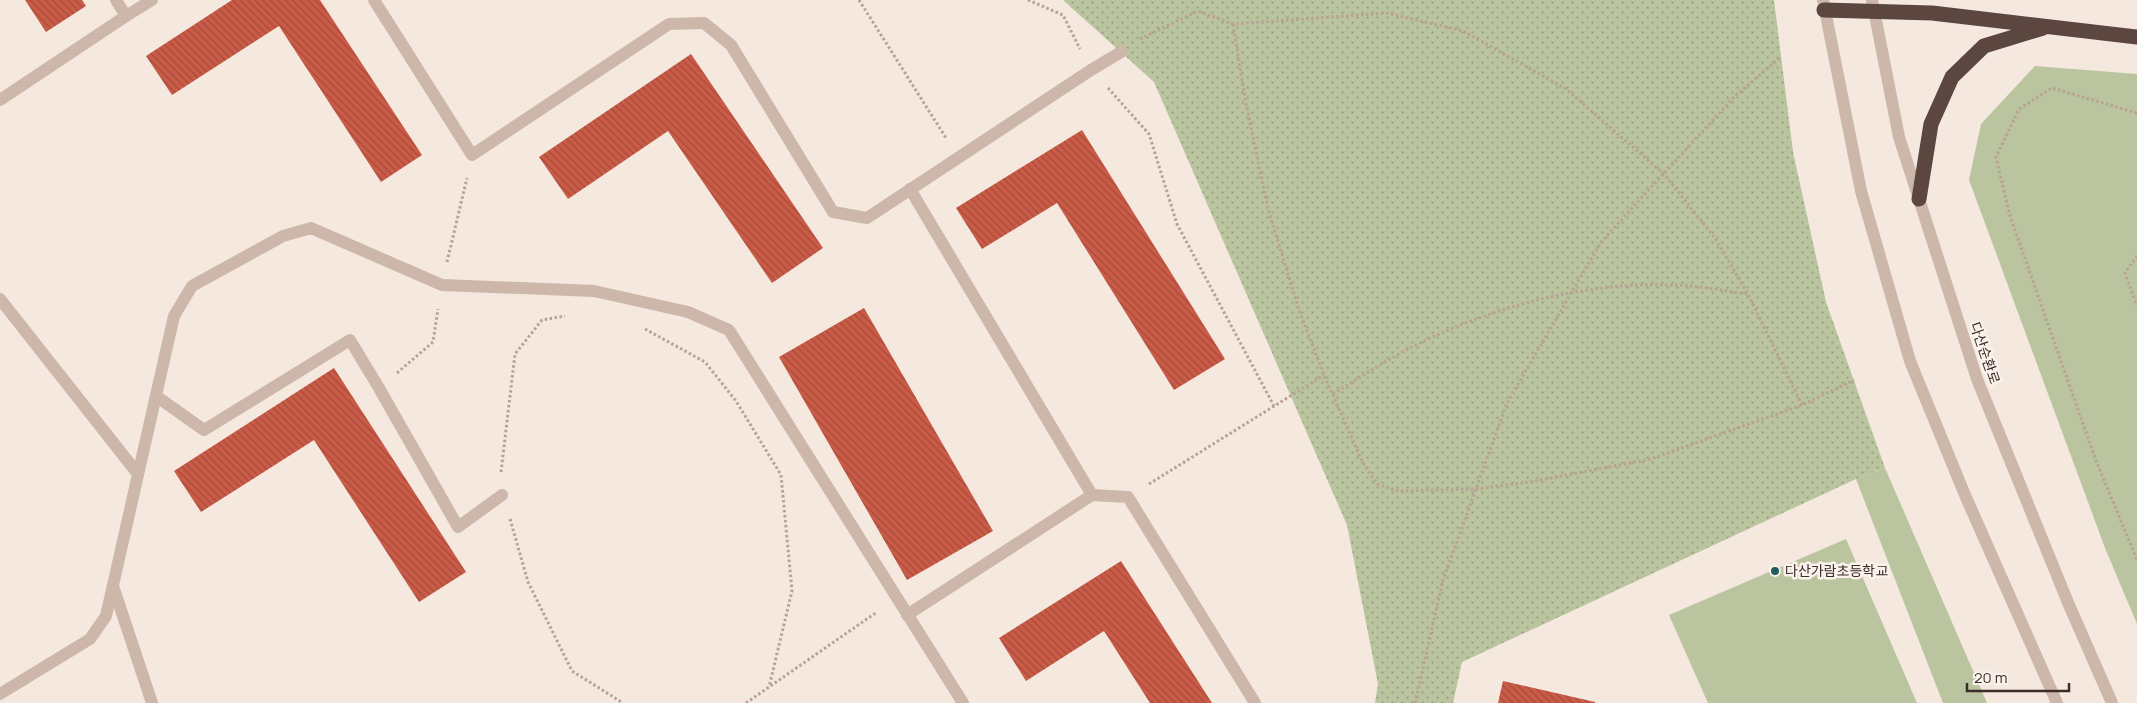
<svg xmlns="http://www.w3.org/2000/svg" width="2137" height="703" font-family="Manrope,'Noto Sans KR',sans-serif">
	<style>
		.grass { fill: #bac49e }
		.park { fill: url(#park-dots) }
		.building { fill: url(#building-back-hatch) }
		.lines { fill: none; stroke-linecap: round; stroke-linejoin: round }
		.path { stroke: #b9a194; stroke-width: 3; stroke-dasharray: 2.5 2.5; stroke-linecap: butt }
		.minor { stroke: #cdb7aa; stroke-width: 12 }
		.highway { stroke: #5b4640; stroke-width: 15 }
		.poi-dot { fill: #1d5d5c; stroke: #fbf2ec; stroke-width: 2 }
		.labels { text-anchor: middle; stroke-width: 5; stroke-linejoin: round; paint-order: stroke }
		.street-label { font-size: 14px; fill: #3a2d2a; stroke: #fbf2ec }
		.poi-label { font-size: 14px; fill: #3a2d2a; stroke: #fbf2ec; text-anchor: start }
	</style>
	<defs>
		<pattern id="park-dots" width="8" height="8" patternUnits="userSpaceOnUse" patternTransform="scale(1.25)"><rect width="8" height="8" fill="#bac49e"/><path d="M2 2h.1M6 6h.1" fill="none" stroke="#98a081" stroke-width="1.8" stroke-linecap="round"/></pattern>
		<pattern id="building-back-hatch" width="6" height="6" patternUnits="userSpaceOnUse" patternTransform="scale(1.25)"><rect width="6" height="6" fill="#ca5b47"/><path d="M-1 5l2 2M0 0l6 6M5-1l2 2" fill="none" stroke="#a54c3b"/></pattern>
	</defs>
	<rect width="100%" height="100%" fill="#f4e8df"/>
	<!-- grass -->
	<g class="grass">
		<polygon points="2035,66 2137,74 2137,624 2105,548 1969,180 1981,124"/>
		<polygon points="1885,468 1987,703 1943,703 1856,479"/>
		<polygon points="1846,539 1917,703 1708,703 1669,615"/>
	</g>
	<!-- park -->
	<polygon class="park" points="1063,0 1774,0 1793,152 1826,302 1885,468 1856,479 1462,662 1453,703 1375,703 1378,684 1347,525 1154,82"/>
	<!-- building -->
	<g class="building">
		<polygon points="25,0 82,0 86,6 46,32"/>
		<polygon points="232,0 320,0 422,155 381,182 279,26 172,95 146,56"/>
		<polygon points="691,54 823,248 772,283 668,131 568,199 539,157"/>
		<polygon points="1082,130 1225,359 1174,390 1057,203 982,249 956,208"/>
		<polygon points="864,308 993,531 907,580 779,357"/>
		<polygon points="334,368 466,572 419,602 314,440 201,512 174,471"/>
		<polygon points="1121,561 1212,703 1150,703 1104,631 1026,681 999,638"/>
		<polygon points="1503,681 1595,702 1595,703 1498,703"/>
	</g>
	<g class="lines">
		<!-- path -->
		<g class="path">
			<polyline points="859,0 946,138"/>
			<polyline points="1028,0 1063,15 1080,49"/>
			<polyline points="1233,24 1246,104 1268,209 1299,310 1324,375 1362,461 1377,484 1398,491 1475,489 1530,482 1651,459 1802,405 1854,380"/>
			<polyline points="1140,39 1198,11 1233,24 1387,13 1463,31 1566,89 1664,174 1715,238 1748,294 1802,405"/>
			<polyline points="1108,88 1149,134 1177,224 1274,406"/>
			<polyline points="2137,113 2052,88 2019,109 1996,157 2010,216 2095,458 2137,560"/>
			<polyline points="2137,256 2125,273 2137,306"/>
			<polyline points="447,262 467,178"/>
			<polyline points="645,329 705,362 736,401 781,475 792,591 769,687"/>
			<polyline points="397,373 433,342 438,309"/>
			<path d="M1333,394c26,-16 52,-33 79,-47 76,-39 174,-66 260,-62 25,0 51,6 76,9"/>
			<polyline points="501,472 515,354 542,320 565,316"/>
			<polyline points="1149,484 1324,375"/>
			<polyline points="510,519 528,582 572,671 623,703"/>
			<polyline points="746,703 877,612"/>
			<polyline points="1415,703 1443,580 1507,403 1601,242 1735,96 1781,57"/>
		</g>
		<!-- minor -->
		<g class="minor">
			<polyline points="116,0 126,16 152,0"/>
			<polyline points="374,0 472,155 669,24 704,23 731,45 833,212 867,218 1091,70 1121,52"/>
			<polyline points="1823,0 1861,191 1910,361 1965,495 2057,703"/>
			<polyline points="1872,0 1899,137 1977,379 2069,605 2112,703"/>
			<polyline points="0,100 126,16"/>
			<polyline points="910,189 1092,495"/>
			<polyline points="0,299 138,474"/>
			<polyline points="156,396 204,430 350,340 379,388 458,527 502,495"/>
			<polyline points="113,586 152,703"/>
			<polyline points="907,615 1092,495 1128,497 1255,703"/>
			<polyline points="0,694 90,639 106,616 174,316 192,286 283,236 311,228 442,285 594,291 688,312 729,330 963,703"/>
		</g>
		<!-- highway -->
		<g class="highway">
			<polyline points="1824,10 1932,13 2137,37"/>
			<polyline points="1919,199 1931,124 1952,77 1984,46 2043,28"/>
		</g>
	</g>
	<!-- markers -->
	<circle class="poi-dot" cx="1775" cy="571" r="5"/>
	<g class="labels">
		<!-- street labels -->
		<g class="street-label">
			<text transform="translate(1985 353) rotate(71)" y="5">다산순환로</text>
		</g>
		<!-- poi labels -->
		<g class="poi-label">
			<text x="1785" y="576">다산가람초등학교</text>
		</g>
	</g>
	<!-- scale -->
	<path d="M1967 683v8h102v-8" fill="none" stroke="#3a2d2a" stroke-width="2.5"/>
	<text x="1974" y="683" font-size="15" fill="#3a2d2a" stroke="#fbf2ec" stroke-width="4" paint-order="stroke">20 m</text>
</svg>
